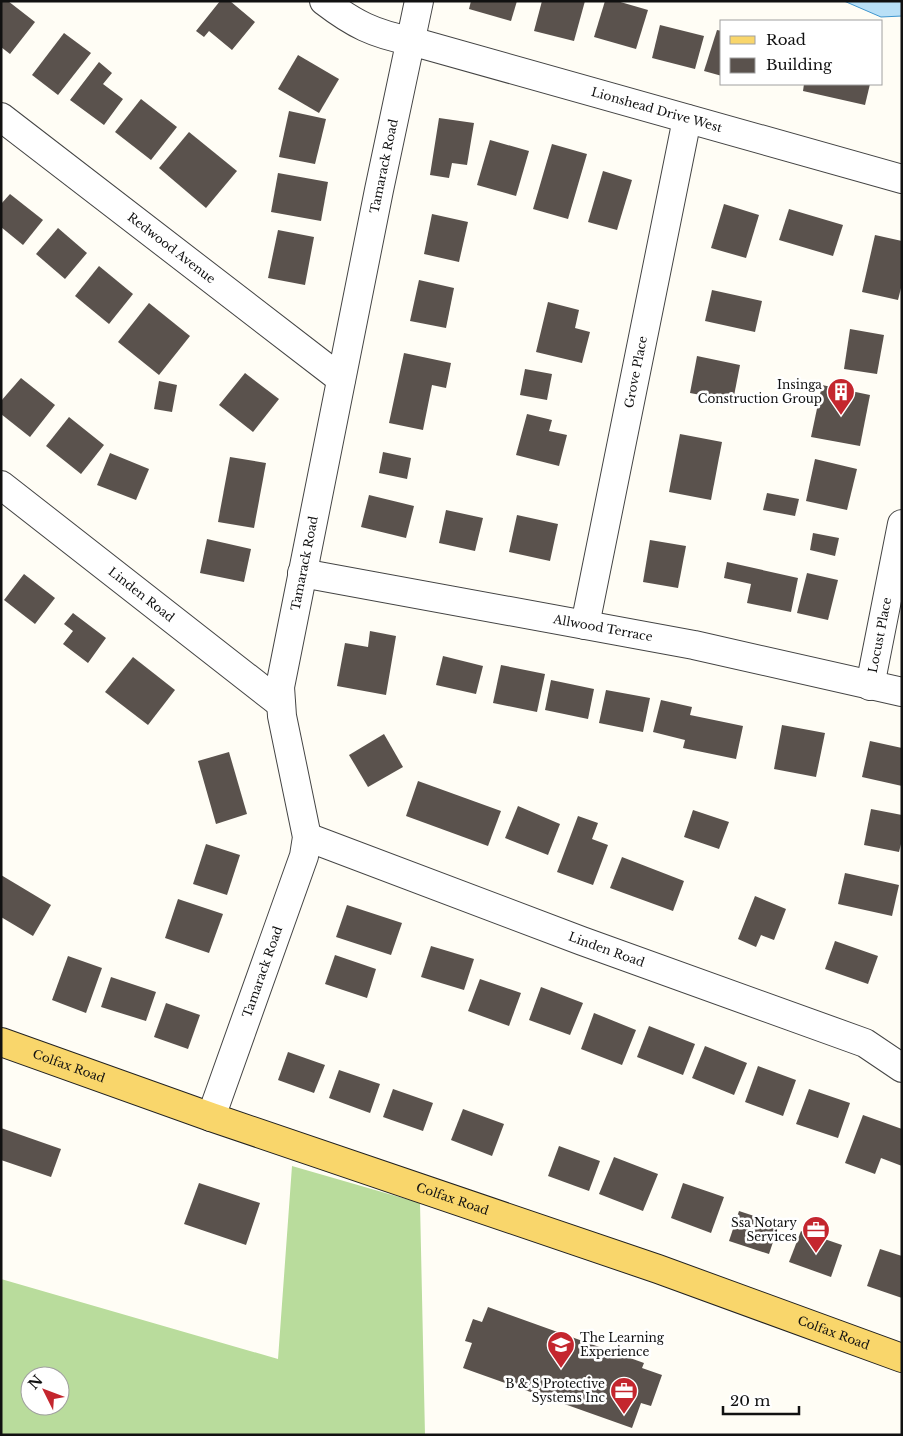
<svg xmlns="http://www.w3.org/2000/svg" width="903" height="1436" font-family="'Libre Baskerville',serif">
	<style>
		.forest { fill: #b9dc9c; fill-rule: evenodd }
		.water { fill: #b9e0f7; stroke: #3f96cf }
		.building { fill: #5a524d }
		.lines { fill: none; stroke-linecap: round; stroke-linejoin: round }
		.minor-casing { stroke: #444; stroke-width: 30 }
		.major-casing { stroke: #222; stroke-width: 30 }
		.minor { stroke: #fff; stroke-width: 28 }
		.major { stroke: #f9d66b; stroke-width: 28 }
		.labels { text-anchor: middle; stroke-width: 5; stroke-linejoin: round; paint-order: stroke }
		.street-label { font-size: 12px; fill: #111; stroke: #fff }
		.poi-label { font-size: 12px; fill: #111; stroke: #fff; text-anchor: end }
	</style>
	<rect width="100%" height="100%" fill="#fffdf5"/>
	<!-- forest -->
	<path class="forest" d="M292,1166l128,37 5,232h-424v-156l277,80zM30,1376h30v30h-30z"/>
	<!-- water -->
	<polygon class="water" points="844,1 902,1 902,16 881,17"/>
	<!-- building -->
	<g class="building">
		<polygon points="1,1 8,1 35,22 10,54 1,47"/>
		<polygon points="220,1 230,1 255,22 232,50 209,31 204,37 196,31"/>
		<polygon points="471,1 517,1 511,21 469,9"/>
		<polygon points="542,1 585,1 574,41 534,31"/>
		<polygon points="605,1 617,1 648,10 636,49 594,37"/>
		<polygon points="660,25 704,36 695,69 652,58"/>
		<polygon points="717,30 722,31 722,76 704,71"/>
		<polygon points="64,33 91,53 58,95 32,75"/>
		<polygon points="298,55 339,79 319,113 278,89"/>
		<polygon points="99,62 112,73 103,84 123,99 104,125 70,100"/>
		<polygon points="804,84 870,84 865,105 803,91"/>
		<polygon points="141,99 177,127 151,160 115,132"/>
		<polygon points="289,111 326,119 315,164 279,157"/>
		<polygon points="439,118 474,123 467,165 452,163 449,178 430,175"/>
		<polygon points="189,132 237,171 206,208 159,168"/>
		<polygon points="490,140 529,151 516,196 477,185"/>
		<polygon points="552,144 587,154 568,219 533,209"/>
		<polygon points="603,171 632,180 617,230 588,222"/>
		<polygon points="278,173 328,182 321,221 271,212"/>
		<polygon points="10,194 43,220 23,245 1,227 1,204"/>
		<polygon points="724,204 759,215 746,258 711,248"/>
		<polygon points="789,209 843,225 833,256 779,240"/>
		<polygon points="432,214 468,222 459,262 424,254"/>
		<polygon points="58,228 87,253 65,279 36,254"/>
		<polygon points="278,230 314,237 305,285 268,278"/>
		<polygon points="875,235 902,241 902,284 898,300 862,292"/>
		<polygon points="99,266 133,294 109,324 75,296"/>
		<polygon points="419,280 454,288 446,328 410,321"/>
		<polygon points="712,290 762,301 755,332 705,321"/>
		<polygon points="548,302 579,310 575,328 590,332 582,363 536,352"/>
		<polygon points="149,303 190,336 159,375 118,342"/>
		<polygon points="850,329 884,335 877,374 844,369"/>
		<polygon points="404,353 451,363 446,388 432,385 423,430 389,423"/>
		<polygon points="697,356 740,365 733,401 690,393"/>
		<polygon points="525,369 552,374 547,400 520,395"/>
		<polygon points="245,373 279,399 253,432 219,405"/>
		<polygon points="21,378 55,405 30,437 1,414 1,401"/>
		<polygon points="159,381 177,385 172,412 154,409"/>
		<polygon points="822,385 870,395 860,446 811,437"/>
		<polygon points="527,414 552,420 549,431 567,435 559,466 516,455"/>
		<polygon points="69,417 104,445 81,474 46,446"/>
		<polygon points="680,434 722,442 711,500 669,492"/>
		<polygon points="383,452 411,458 407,479 379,473"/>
		<polygon points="110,453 149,469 136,500 97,485"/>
		<polygon points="230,457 266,463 254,528 218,522"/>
		<polygon points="815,459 857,469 847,510 806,501"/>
		<polygon points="767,493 799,499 795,516 763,510"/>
		<polygon points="369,495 414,506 406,538 361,527"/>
		<polygon points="446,510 483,518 475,551 439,543"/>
		<polygon points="517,515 558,524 550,561 509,552"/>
		<polygon points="813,533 839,538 835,556 810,550"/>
		<polygon points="207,539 251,549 244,582 200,573"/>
		<polygon points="650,540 686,546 678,588 643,582"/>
		<polygon points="727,562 798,578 791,612 747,603 751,584 724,578"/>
		<polygon points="807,573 838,580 828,620 797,613"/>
		<polygon points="24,574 55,598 35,624 4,600"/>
		<polygon points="73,613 106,638 88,663 63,644 73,631 64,624"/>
		<polygon points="370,631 396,636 386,695 337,686 345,643 368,647"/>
		<polygon points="443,656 483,666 476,694 436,685"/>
		<polygon points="133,657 175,690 148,725 105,692"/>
		<polygon points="501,665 545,674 537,712 493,703"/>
		<polygon points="551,680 594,689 588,719 545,710"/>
		<polygon points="606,690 650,698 643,732 599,723"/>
		<polygon points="661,700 692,707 690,715 743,726 736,759 683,748 685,740 653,732"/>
		<polygon points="782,725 825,733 816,777 774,769"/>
		<polygon points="384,734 403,767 368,787 349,755"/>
		<polygon points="870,741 902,748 902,786 862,777"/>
		<polygon points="229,752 247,814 216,824 198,761"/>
		<polygon points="418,781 501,811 488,846 406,816"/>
		<polygon points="518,806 560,824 548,855 505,838"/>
		<polygon points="871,809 902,815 902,840 899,852 864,845"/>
		<polygon points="693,810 729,822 719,849 684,837"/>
		<polygon points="578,816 598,823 592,839 608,845 593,885 557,872"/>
		<polygon points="206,844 240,855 227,895 193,884"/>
		<polygon points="622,857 684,881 673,911 610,888"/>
		<polygon points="845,873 899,885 892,916 838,904"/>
		<polygon points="1,875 51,905 33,936 1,917"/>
		<polygon points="755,896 786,909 774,940 761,935 756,947 738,939"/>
		<polygon points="178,899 223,914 209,953 165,938"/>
		<polygon points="347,905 402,923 391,955 336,937"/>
		<polygon points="835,941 878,956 868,984 825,969"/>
		<polygon points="431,946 474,959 464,990 421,977"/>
		<polygon points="335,955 376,969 367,998 325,984"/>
		<polygon points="68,956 102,968 86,1013 52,1000"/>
		<polygon points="111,977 156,992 146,1021 101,1007"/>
		<polygon points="480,979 521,993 509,1026 468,1011"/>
		<polygon points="541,987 583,1003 570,1035 529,1020"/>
		<polygon points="166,1003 200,1015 188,1049 154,1037"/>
		<polygon points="594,1013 636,1030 622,1065 581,1049"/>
		<polygon points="649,1026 695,1044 683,1075 637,1057"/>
		<polygon points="705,1046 747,1063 734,1095 692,1078"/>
		<polygon points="288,1052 325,1065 314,1093 278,1080"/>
		<polygon points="758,1066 796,1080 783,1116 745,1102"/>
		<polygon points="339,1070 380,1084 370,1113 329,1098"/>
		<polygon points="393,1089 433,1103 423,1131 383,1117"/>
		<polygon points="809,1089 850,1103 838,1138 796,1124"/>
		<polygon points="463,1109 504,1124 492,1156 451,1140"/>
		<polygon points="863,1115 902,1129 902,1166 881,1158 875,1174 845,1163"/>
		<polygon points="1,1128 61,1149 51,1177 1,1160"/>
		<polygon points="559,1146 600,1161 589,1191 548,1176"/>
		<polygon points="614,1157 658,1174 643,1211 599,1194"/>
		<polygon points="199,1183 260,1203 246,1245 184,1224"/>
		<polygon points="683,1183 724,1197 711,1233 671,1218"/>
		<polygon points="739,1211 779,1224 769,1254 729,1241"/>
		<polygon points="801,1231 842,1245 831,1277 789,1262"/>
		<polygon points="880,1249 902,1256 902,1298 867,1286"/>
		<polygon points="488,1307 644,1363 642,1368 662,1375 651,1406 641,1403 632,1428 463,1368 472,1343 465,1341 473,1319 482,1322"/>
	</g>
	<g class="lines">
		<defs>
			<g id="minor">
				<path id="s1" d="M324,1c30,23 50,33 87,40l491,138"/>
				<path id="s2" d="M1,117l340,262"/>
				<path id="s3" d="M1,485l280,219"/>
				<path id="s4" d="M302,573l392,72 208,47"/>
				<path id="s5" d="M585,625l102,-506"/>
				<path id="s6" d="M870,686l32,-162"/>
				<path id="s7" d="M307,837l275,104 283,102 37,25"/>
				<path id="s8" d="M211,1117l93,-261 3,-19 -25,-121 -2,-29 99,-497 40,-189"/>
			</g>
			<g id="major">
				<path id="s9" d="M1,1042l210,75 447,152 244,89"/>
			</g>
		</defs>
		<!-- minor casing -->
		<use href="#minor" class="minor-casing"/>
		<!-- major casing -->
		<use href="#major" class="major-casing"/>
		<!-- minor -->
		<use href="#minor" class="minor"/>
		<!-- major -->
		<use href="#major" class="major"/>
	</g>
	<!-- icons -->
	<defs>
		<symbol id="building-pin" viewBox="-11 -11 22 30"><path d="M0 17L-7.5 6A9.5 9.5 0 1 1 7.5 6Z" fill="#c4262e" stroke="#fff"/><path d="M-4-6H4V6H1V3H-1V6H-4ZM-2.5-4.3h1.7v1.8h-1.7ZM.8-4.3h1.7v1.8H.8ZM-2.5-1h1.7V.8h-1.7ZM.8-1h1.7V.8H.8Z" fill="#fff"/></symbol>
		<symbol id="office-pin" viewBox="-11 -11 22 30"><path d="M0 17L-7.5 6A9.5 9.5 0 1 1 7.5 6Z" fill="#c4262e" stroke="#fff"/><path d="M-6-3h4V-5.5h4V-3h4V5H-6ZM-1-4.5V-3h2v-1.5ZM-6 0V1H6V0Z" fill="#fff"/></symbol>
		<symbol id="school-pin" viewBox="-11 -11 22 30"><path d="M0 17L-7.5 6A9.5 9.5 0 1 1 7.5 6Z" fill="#c4262e" stroke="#fff"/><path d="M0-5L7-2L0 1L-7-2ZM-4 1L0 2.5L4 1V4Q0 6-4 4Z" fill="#fff"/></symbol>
	</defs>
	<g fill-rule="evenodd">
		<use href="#building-pin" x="825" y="376" width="32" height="43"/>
		<use href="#office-pin" x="800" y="1214" width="32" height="43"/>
		<use href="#school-pin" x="545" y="1329" width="32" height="43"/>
		<use href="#office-pin" x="608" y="1375" width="32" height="43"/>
	</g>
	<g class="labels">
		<!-- street labels -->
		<g class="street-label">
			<text dy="4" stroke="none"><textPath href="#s1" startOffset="352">Lionshead Drive West</textPath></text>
			<text dy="4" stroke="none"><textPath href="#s8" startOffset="980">Tamarack Road</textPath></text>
			<text dy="4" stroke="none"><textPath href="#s2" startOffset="215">Redwood Avenue</textPath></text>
			<text dy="4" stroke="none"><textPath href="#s5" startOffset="258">Grove Place</textPath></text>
			<text dy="4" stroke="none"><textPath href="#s8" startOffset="575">Tamarack Road</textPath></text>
			<text dy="4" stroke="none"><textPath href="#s3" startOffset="178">Linden Road</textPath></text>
			<text dy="4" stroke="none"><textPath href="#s4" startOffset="306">Allwood Terrace</textPath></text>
			<text dy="4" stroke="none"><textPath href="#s6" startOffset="52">Locust Place</textPath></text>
			<text dy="4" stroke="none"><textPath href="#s7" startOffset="320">Linden Road</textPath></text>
			<text dy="4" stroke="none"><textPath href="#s8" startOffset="154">Tamarack Road</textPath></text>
			<text dy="4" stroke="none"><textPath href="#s9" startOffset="72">Colfax Road</textPath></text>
			<text dy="4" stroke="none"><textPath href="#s9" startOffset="478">Colfax Road</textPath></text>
			<text dy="4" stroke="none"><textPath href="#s9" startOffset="882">Colfax Road</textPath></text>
		</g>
		<!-- poi labels -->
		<g class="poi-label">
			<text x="822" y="389">Insinga<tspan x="822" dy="14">Construction Group</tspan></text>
			<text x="797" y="1227">Ssa Notary<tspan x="797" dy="14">Services</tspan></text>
			<text x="580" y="1342" text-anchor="start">The Learning<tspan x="580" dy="14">Experience</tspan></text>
			<text x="605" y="1388">B &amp; S Protective<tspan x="605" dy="14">Systems Inc</tspan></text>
		</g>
	</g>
	<!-- border -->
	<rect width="903" height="1436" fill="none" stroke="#111111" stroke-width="5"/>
	<!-- legend -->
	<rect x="720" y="20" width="162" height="65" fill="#ffffff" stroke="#a0a0a0"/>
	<rect x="730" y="36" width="25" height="8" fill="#f9d66b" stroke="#a0a0a0"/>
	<text x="766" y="45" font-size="15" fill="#111111">Road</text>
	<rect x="730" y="58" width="25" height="15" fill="#5a524d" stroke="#a0a0a0"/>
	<text x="766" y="70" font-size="15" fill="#111111">Building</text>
	<!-- north arrow -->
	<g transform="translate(45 1391) rotate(312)"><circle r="24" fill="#ffffff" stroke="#a0a0a0"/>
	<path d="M0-4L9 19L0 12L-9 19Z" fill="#c4262e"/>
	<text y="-8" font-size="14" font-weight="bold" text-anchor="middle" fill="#111111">N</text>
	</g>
	<!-- scale -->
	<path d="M723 1406v8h76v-8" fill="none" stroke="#111111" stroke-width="2.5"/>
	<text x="730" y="1406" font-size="15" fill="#111111" stroke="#ffffff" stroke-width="4" paint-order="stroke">20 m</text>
</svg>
